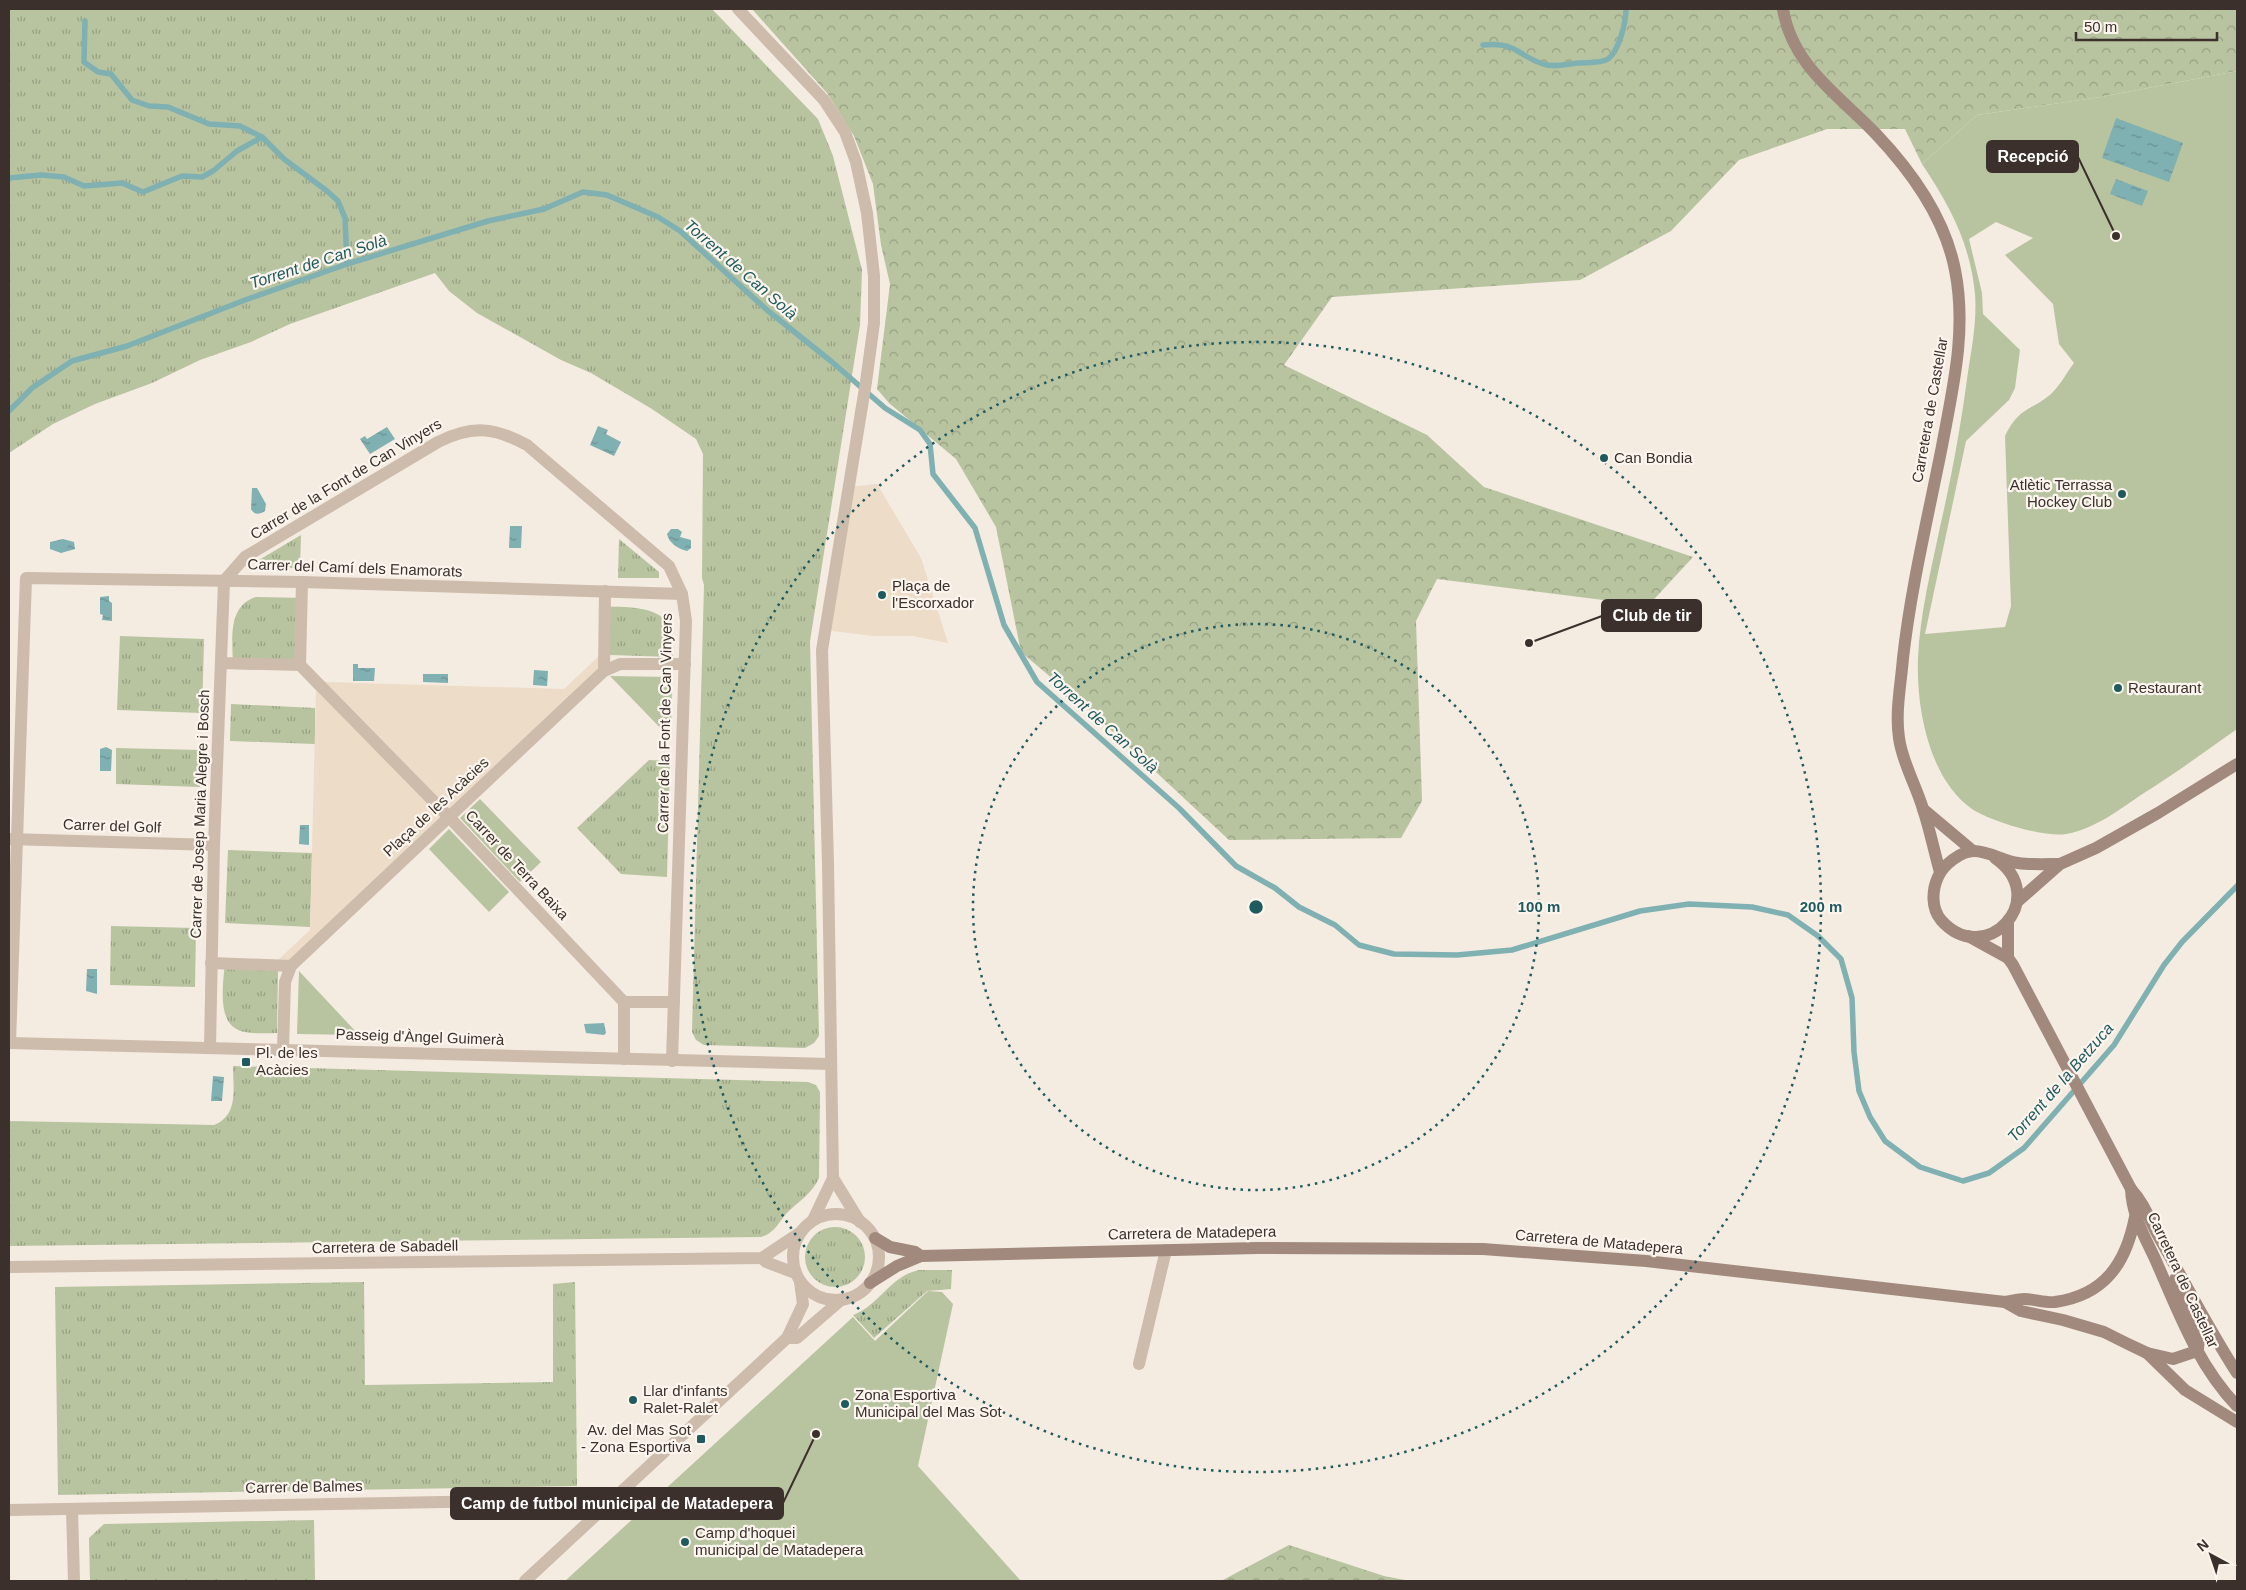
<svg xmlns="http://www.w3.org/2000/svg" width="2246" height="1590" font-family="Helvetica,sans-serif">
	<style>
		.grass { fill: url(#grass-tufts) }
		.forest { fill: url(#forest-crowns) }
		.garden { fill: #b8c4a0; fill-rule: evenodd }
		.plaza { fill: #ecdcc8 }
		.water { fill: url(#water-ripples) }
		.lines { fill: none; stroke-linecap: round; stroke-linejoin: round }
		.stream { stroke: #7fb0b2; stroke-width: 5.5 }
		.street { stroke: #cdbbac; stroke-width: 12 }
		.secondary { stroke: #a18a7d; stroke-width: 12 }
		.ring { fill: none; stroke: #1f5a5e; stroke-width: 2.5; stroke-dasharray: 2.5 5 }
		.poi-dot { fill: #1f5a5e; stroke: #fbf5ee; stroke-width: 2 }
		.labels { text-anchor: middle; stroke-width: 4.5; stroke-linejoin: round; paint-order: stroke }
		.street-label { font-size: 15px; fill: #3b302b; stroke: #fbf5ee }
		.poi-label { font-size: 15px; fill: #3b302b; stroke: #fbf5ee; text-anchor: start }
		.water-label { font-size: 16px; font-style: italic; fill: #1f5a5e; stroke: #fbf5ee }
		.centre { fill: #1f5a5e; stroke: #fbf5ee; stroke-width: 2.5 }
		.ring-label { font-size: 15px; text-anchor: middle; font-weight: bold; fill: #1f5a5e; stroke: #fbf5ee; stroke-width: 4.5; stroke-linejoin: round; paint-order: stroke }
		.leader { fill: none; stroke: #3b302b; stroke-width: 2 }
		.callout-dot { fill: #3b302b; stroke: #fbf5ee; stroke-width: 2 }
		.callout { fill: #3b302b; stroke: #3b302b; stroke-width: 2 }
		.callout-label { font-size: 16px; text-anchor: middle; font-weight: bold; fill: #fff }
	</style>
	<defs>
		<pattern id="grass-tufts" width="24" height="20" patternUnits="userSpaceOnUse" patternTransform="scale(1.25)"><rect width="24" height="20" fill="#b8c4a0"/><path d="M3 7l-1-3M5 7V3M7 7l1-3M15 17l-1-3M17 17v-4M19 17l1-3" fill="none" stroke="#97a083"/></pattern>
		<pattern id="forest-crowns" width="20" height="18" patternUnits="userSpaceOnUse" patternTransform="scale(1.25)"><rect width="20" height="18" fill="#b8c4a0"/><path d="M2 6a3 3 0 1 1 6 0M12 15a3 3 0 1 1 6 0" fill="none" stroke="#97a083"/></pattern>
		<pattern id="water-ripples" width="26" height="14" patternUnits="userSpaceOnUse" patternTransform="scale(1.25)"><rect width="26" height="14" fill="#7fb0b2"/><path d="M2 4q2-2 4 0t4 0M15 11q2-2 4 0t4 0" fill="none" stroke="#699091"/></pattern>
	</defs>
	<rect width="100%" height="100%" fill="#f4ebe1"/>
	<!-- grass -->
	<g class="grass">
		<polygon points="9,9 712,9 818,119 833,156 862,270 860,325 810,641 819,1036 814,1043 805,1048 704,1045 696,1040 692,1032 704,585 702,578 703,454 696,439 652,409 591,373 561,360 477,313 449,291 435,273 290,324 251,342 200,360 152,383 95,404 53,424 9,453"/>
		<polygon points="301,535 300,568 258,566 259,560"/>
		<polygon points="619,539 659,572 659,578 618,578"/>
		<path d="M256,597l51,1 -2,65 19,19 -8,8 -19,-20 -64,-1c0,-26 -7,-63 23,-72z"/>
		<path d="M602,606c19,2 56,-2 66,19 4,9 4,22 5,32l-63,-2z"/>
		<polygon points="120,636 204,639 202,713 117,710"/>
		<polygon points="231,704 315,708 315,744 230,741"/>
		<polygon points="116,748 201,750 200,787 116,784"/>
		<polygon points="649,760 670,761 667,877 621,874 577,828"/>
		<polygon points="228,850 312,853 310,927 225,923"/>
		<polygon points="111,926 196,928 195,987 110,985"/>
		<path d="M225,960l53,9 -1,64c-11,0 -22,1 -32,-1 -31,-5 -21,-50 -20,-72z"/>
		<path d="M233,1066l575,16 8,3 4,7 -1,86c-7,15 -17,21 -29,32 -11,10 -14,23 -29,27l-752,9v-125l205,4c25,-10 19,-37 19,-59z"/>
		<circle cx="835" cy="1257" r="30"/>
		<path d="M919,1270h33l-1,19 -24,2 -53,47 -21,-23c27,-10 37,-39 66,-45z"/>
		<polygon points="364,1282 365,1385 553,1382 553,1284 575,1282 577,1486 58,1495 55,1287"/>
		<polygon points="314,1520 315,1581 90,1581 89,1538 104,1524"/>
	</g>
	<!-- forest -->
	<g class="forest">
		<polygon points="752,9 2237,9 2237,71 2101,97 1977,115 1922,164 1905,129 1827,129 1739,160 1671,231 1580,280 1332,297 1284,365 1427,435 1484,487 1693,557 1646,608 1619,602 1437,579 1416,621 1422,801 1401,838 1229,840 1086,707 1021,652 996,527 956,459 889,403 877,389 890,284 881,245 873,184 854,136 827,93"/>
		<polygon points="1289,1545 1384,1576 1410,1581 1221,1581"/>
	</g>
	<!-- garden -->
	<g class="garden">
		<path d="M2237,71v658c-31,22 -61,44 -93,64 -24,16 -49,36 -78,41 -21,4 -76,-13 -94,-25 -43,-30 -56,-101 -54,-151 2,-44 13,-88 22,-131 12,-52 21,-102 28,-155 4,-25 9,-52 7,-78 -5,-51 -25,-88 -53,-130l55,-49 124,-18zM1996,222l37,16 -28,17 48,49 6,40 15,19c-7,9 -13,21 -21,29 -20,19 -33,13 -48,44l6,170 -6,21 -80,7 41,-193 43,-41 6,-12 5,-38 -37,-36 -1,-21 -13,-54z"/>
		<polygon points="610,676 672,677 671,739"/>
		<polygon points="480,799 541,862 520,882 460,818"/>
		<polygon points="449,829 509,892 489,912 429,849"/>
		<polygon points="299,971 359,1035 297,1034"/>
		<polygon points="928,1291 942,1292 953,1304 918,1466 1021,1581 565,1581 853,1317 875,1341"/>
	</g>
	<!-- plaza -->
	<g class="plaza">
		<polygon points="877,484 921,558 948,643 913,636 873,636 825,630 849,487"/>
		<polygon points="600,655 604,671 292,966 276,962 310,930 316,690 324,682 564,689"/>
	</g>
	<!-- water -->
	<g class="water">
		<polygon points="2116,118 2183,143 2169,182 2102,158"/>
		<polygon points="2116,179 2148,191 2142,206 2110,194"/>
		<polygon points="598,426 608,430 606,434 621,442 614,456 590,445"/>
		<polygon points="387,427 395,439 370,454 360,439 365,436 367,439"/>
		<path d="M252,488h5l9,16 -1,7c-6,4 -11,4 -14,-2z"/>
		<polygon points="510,526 522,526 521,548 509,548"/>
		<path d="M671,529h7l4,3 -2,5 11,3v8l-4,3c-9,-2 -18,-8 -20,-17z"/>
		<polygon points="63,539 74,542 75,549 61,553 50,549 50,542"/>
		<polygon points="109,596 109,601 112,603 112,621 102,620 103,615 100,614 100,597"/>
		<polygon points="353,664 358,664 358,668 375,668 374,681 353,681"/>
		<polygon points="534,670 548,671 547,686 533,685"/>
		<polygon points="423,674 448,674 448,683 423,682"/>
		<polygon points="106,747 112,750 111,771 100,771 100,749"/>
		<polygon points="300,825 309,825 309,845 299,844"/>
		<polygon points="87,969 97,969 97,994 86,991"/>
		<polygon points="604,1023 606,1033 604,1035 586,1033 584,1024"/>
		<polygon points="213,1076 224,1077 222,1101 211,1101"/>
	</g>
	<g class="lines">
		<!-- stream -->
		<g class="stream">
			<polyline points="85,21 84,62 98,72 111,74 132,100 149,106 168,107 209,124 240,126 262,137 284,159 327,191 338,201 345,218 347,264"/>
			<path d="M1483,45c35,-3 33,10 60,19 12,4 23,0 35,-1 9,-1 22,1 30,-4 11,-8 18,-37 18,-50"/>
			<polyline points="9,178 41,175 64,177 84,186 122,183 143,192 182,176 202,177 213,171 237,151 262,137"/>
			<polyline points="9,411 32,388 72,361 127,346 245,300 347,264 488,221 544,209 583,192 607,195 658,217 680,231 767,310 832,362 885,408 920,430 930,444 933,474 975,528 1004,625 1037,682 1179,808 1236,866 1275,888 1299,907 1335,925 1359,945 1394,954 1457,955 1512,950 1640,911 1689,904 1752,907 1788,915 1818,936 1841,959 1852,998 1854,1052 1859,1091 1870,1117 1885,1141 1920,1167 1963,1181 1989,1173 2024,1148 2114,1045 2164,965 2182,942 2237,886"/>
		</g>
		<!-- street -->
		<g class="street">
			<polyline points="738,9 824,100 845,132 856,162 867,213 874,276 874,323 866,382 822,650 828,863 833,1178"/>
			<polyline points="221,663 300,665 449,817 624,1002 624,1059"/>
			<polyline points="300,665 302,582"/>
			<polyline points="604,671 605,591"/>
			<polyline points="9,839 214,845"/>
			<polyline points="211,963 291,966"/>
			<polyline points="624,1002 674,1002"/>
			<polyline points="9,1043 830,1064"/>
			<polyline points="10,1043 26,578 302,582 682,594"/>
			<path d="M210,1047l4,-202 10,-264 21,-24 193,-115c34,-17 56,-15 89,3l142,121 13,28 4,27 -14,440"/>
			<polyline points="283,1049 285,982 291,966 604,671 620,664 685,664"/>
			<polyline points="833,1178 860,1222"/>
			<circle cx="836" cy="1257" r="43"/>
			<polyline points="813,1220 833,1178"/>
			<polyline points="762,1258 766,1262 795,1273"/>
			<polyline points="9,1267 762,1258 801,1232"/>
			<polyline points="787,1338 797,1338 841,1300"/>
			<polyline points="1139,1364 1166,1250"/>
			<polyline points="72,1509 74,1581"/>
			<polyline points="9,1510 549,1500 567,1502 599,1512"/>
			<polyline points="525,1581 787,1338 803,1304 800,1282"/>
		</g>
		<!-- secondary -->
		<g class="secondary">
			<path d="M1783,9c9,57 56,86 93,125 36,38 69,84 79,136 12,60 -2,117 -13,176 -14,71 -31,141 -39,212 -2,26 -8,54 -4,80 3,24 17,47 24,71 7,21 11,42 17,63"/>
			<polyline points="1923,809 1973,851"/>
			<path d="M1995,858c58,40 -10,112 -54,62 -10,-12 -9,-30 -3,-43 5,-12 23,-26 36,-26 14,0 30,10 44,12 14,2 29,1 42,1"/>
			<polyline points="2018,901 2060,864 2096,848 2158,813 2237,764"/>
			<polyline points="2008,921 2008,958"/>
			<path d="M1968,936l40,22 5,7 118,224c14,15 19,33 29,50 26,45 49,91 77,134"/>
			<path d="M2131,1189c1,27 14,48 25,72 22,50 42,105 81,145"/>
			<polyline points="875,1238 890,1247 915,1252 921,1256"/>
			<path d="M2175,1279c5,24 28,43 23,69"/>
			<polyline points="870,1283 897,1266 921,1256 1257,1248 1483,1249 1646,1261 2005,1302 2021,1311 2063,1320 2104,1332 2126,1343 2147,1353 2185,1390 2237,1422"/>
			<path d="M2005,1302c7,-1 13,-3 19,-3 10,0 21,4 31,3 50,-7 71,-39 80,-85"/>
			<polyline points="2147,1353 2173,1359 2197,1351"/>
		</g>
	</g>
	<!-- distance rings -->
	<g class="ring">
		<circle cx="1256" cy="907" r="283"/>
		<circle cx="1256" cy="907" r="565"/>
	</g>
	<!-- markers -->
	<g class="poi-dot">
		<circle cx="1604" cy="458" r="5"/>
		<circle cx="2122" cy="494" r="5"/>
		<circle cx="882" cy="595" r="5"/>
		<circle cx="2118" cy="688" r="5"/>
		<rect x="241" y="1057" width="10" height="10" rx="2.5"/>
		<circle cx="633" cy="1400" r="5"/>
		<circle cx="845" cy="1404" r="5"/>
		<rect x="696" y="1434" width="10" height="10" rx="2.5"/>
		<circle cx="685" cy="1542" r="5"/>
	</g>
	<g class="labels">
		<!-- street labels -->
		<g class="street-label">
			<text transform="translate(1930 410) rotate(-80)" y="5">Carretera de Castellar</text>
			<text transform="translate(346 479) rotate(-31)" y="5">Carrer de la Font de Can Vinyers</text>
			<text transform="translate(355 568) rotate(2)" y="5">Carrer del Camí dels Enamorats</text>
			<text transform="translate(665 723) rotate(-89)" y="5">Carrer de la Font de Can Vinyers</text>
			<text transform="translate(436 807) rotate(-43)" y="5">Plaça de les Acàcies</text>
			<text transform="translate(200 814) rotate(-88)" y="5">Carrer de Josep Maria Alegre i Bosch</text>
			<text transform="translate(112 826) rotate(2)" y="5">Carrer del Golf</text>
			<text transform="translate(517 865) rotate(47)" y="5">Carrer de Terra Baixa</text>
			<text transform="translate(420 1037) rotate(2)" y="5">Passeig d'Àngel Guimerà</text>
			<text transform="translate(1192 1233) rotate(-1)" y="5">Carretera de Matadepera</text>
			<text transform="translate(1599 1242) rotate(5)" y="5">Carretera de Matadepera</text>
			<text transform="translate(385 1247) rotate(-1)" y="5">Carretera de Sabadell</text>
			<text transform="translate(2183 1280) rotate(65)" y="5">Carretera de Castellar</text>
			<text transform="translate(304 1487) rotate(-1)" y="5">Carrer de Balmes</text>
		</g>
		<!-- poi labels -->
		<g class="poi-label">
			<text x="1614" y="463">Can Bondia</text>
			<text x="2112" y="490" text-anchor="end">Atlètic Terrassa<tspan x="2112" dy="17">Hockey Club</tspan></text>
			<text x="892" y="591">Plaça de<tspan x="892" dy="17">l'Escorxador</tspan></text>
			<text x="2128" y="693">Restaurant</text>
			<text x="256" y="1058">Pl. de les<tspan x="256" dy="17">Acàcies</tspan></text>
			<text x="643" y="1396">Llar d'infants<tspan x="643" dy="17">Ralet-Ralet</tspan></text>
			<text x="855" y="1400">Zona Esportiva<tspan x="855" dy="17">Municipal del Mas Sot</tspan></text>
			<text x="691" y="1435" text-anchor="end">Av. del Mas Sot<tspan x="691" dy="17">- Zona Esportiva</tspan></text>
			<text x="695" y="1538">Camp d'hoquei<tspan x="695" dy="17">municipal de Matadepera</tspan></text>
		</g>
		<!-- water labels -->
		<g class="water-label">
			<text transform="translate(318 261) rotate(-18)" y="6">Torrent de Can Solà</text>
			<text transform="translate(741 269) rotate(41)" y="6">Torrent de Can Solà</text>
			<text transform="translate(1103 722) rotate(42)" y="6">Torrent de Can Solà</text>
			<text transform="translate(2060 1082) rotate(-49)" y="6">Torrent de la Betzuca</text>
		</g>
	</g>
	<circle cx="1256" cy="907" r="8" class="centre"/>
	<g class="ring-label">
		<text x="1539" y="912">100 m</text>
		<text x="1821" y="912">200 m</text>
	</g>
	<!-- callouts -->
	<path class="leader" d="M2116 236L2078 157M1529 643L1602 616M816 1434L783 1503"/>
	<g class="callout-dot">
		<circle cx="2116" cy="236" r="5"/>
		<circle cx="1529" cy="643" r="5"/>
		<circle cx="816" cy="1434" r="5"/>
	</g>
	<g class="callout">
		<rect x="1987" y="141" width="91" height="31" rx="5"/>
		<rect x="1602" y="600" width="99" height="31" rx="5"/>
		<rect x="451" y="1488" width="332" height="31" rx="5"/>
	</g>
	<g class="callout-label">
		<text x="2033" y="162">Recepció</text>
		<text x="1652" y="621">Club de tir</text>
		<text x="617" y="1509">Camp de futbol municipal de Matadepera</text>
	</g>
	<!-- border -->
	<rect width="2246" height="1590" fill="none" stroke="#3b302b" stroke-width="20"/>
	<!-- north arrow -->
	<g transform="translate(2211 1555) rotate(320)" stroke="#fbf5ee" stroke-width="4" paint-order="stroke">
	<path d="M0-4L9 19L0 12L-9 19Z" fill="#3b302b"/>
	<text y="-8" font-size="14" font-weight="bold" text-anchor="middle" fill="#3b302b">N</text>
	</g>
	<!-- scale -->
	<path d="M2076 32v8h141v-8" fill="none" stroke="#3b302b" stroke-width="2.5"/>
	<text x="2084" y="32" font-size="15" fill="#3b302b" stroke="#fbf5ee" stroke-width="4" paint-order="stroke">50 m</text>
</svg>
